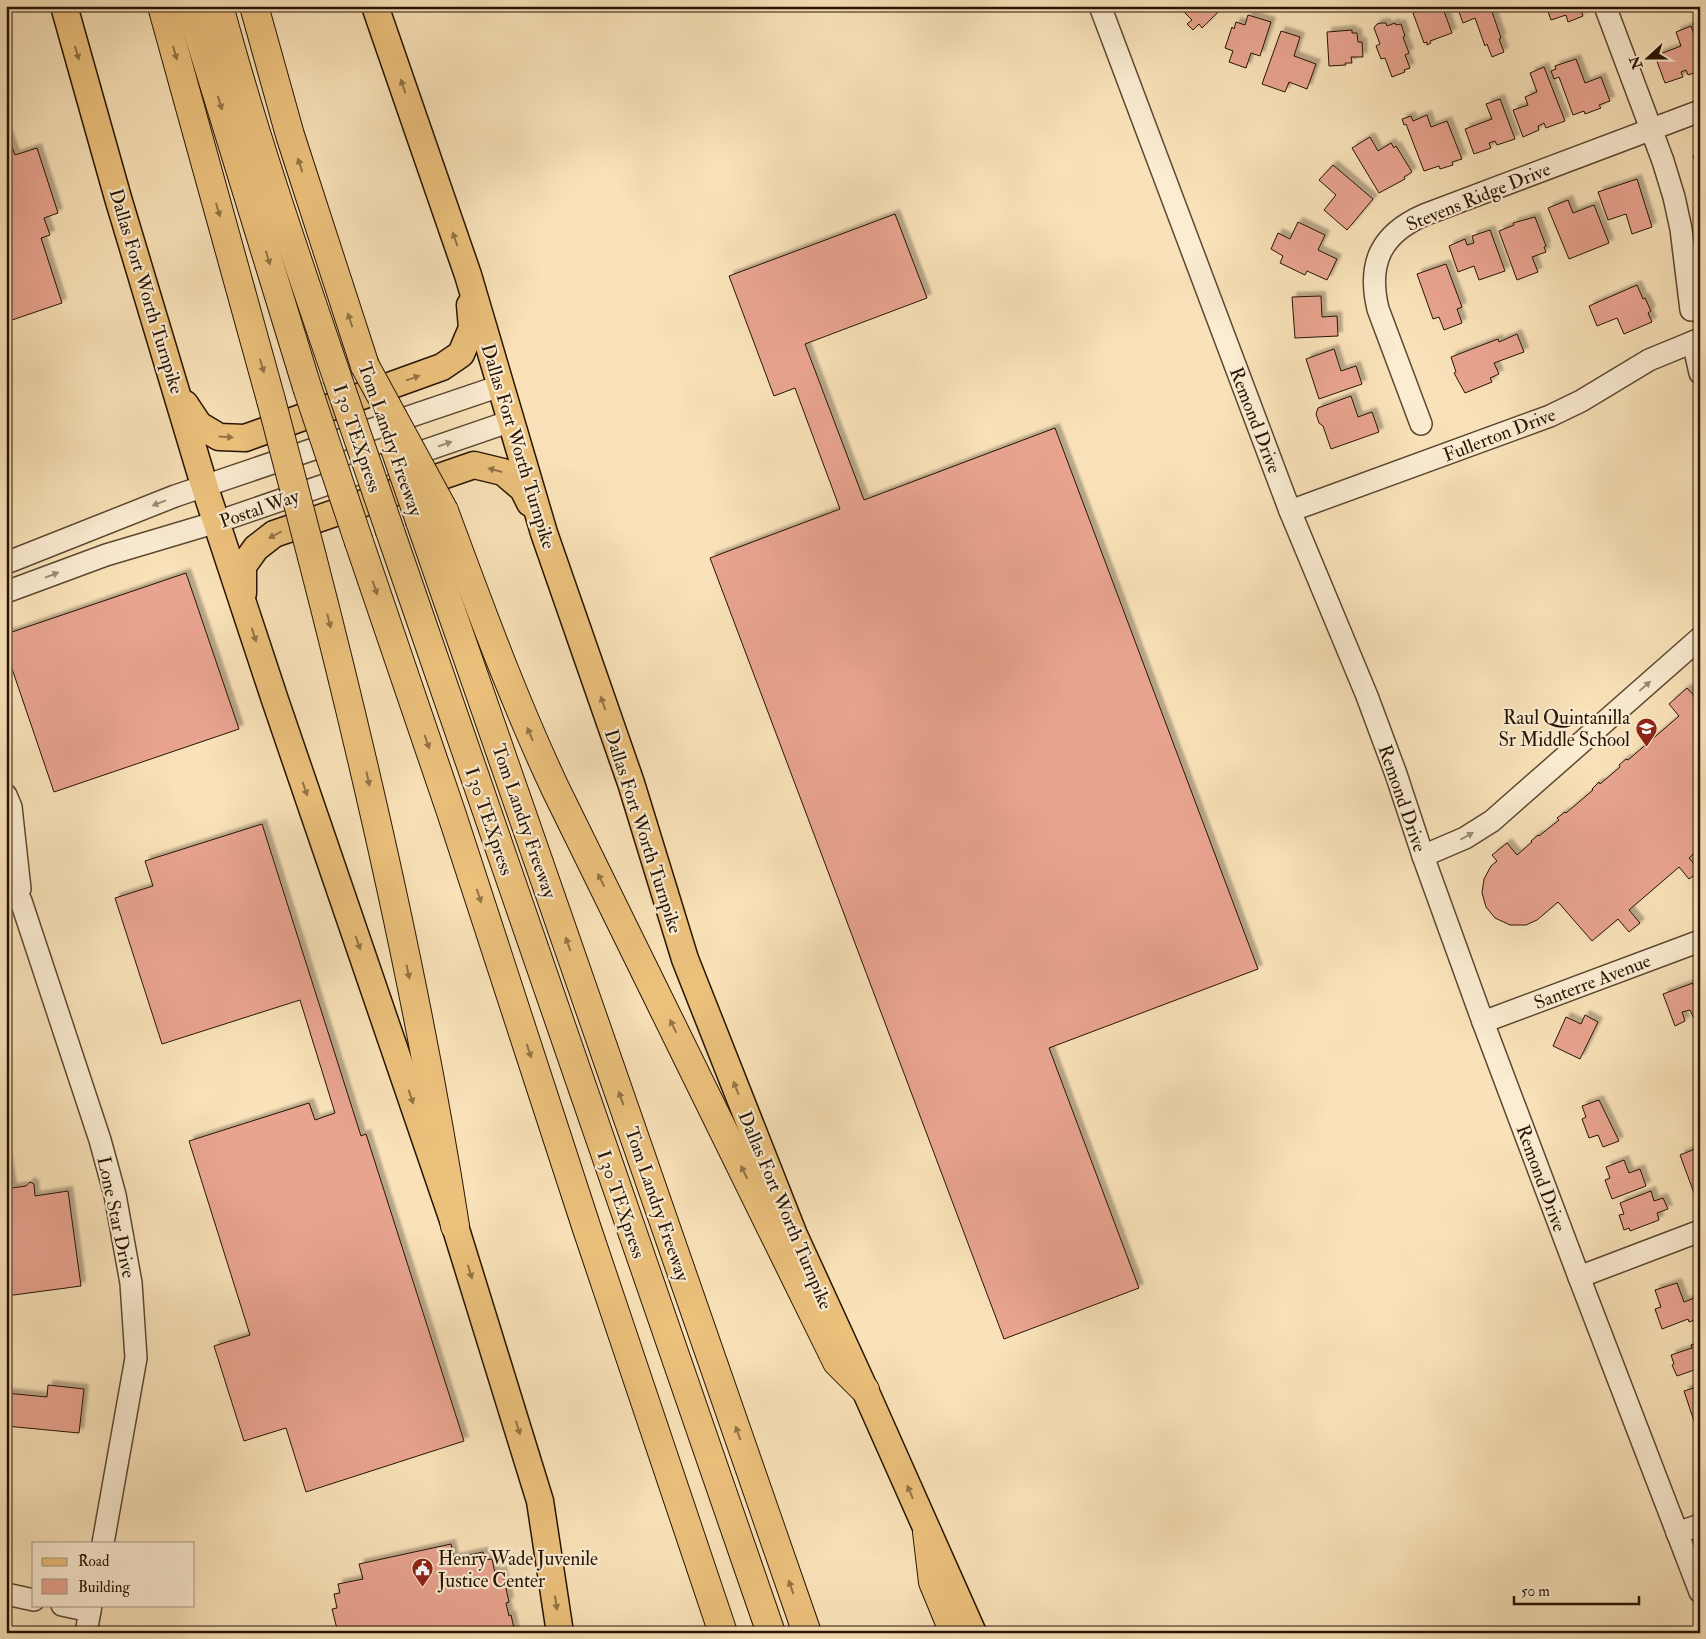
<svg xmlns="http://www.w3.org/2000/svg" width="1706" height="1639" font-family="'IM FELL Double Pica',serif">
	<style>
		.building { fill: #e9a490; stroke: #271404; filter: url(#shadow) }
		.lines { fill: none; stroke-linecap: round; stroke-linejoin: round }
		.minor-casing { stroke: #5c4831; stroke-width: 24 }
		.major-casing { stroke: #271404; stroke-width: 29 }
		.highway-casing { stroke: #271404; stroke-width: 30 }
		.minor { stroke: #fbecd2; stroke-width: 21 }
		.major { stroke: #ecc17c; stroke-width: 26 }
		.highway { stroke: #ecc17c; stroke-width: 28 }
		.highway-bridge-casing { stroke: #271404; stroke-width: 30; stroke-linecap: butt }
		.highway-bridge { stroke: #ecc17c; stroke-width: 28 }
		.oneway { fill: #937346 }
		.oneway2 { fill: #9c8b75 }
		.labels { text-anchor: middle; stroke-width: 4.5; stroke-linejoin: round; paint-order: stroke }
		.street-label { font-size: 19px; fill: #271404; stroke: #fbecd2 }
		.poi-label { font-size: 19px; fill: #271404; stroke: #fbecd2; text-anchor: end }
	</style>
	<defs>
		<filter id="shadow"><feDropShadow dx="4.5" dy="-4.5" stdDeviation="1" flood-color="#0004"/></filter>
	</defs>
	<rect width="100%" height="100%" fill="#f9e2b9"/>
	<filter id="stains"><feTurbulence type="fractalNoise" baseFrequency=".004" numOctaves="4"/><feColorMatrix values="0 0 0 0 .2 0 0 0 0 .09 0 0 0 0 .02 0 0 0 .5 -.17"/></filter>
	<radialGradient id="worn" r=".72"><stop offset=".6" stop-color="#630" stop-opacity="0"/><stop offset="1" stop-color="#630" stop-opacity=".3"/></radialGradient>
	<!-- building -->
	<g class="building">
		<polygon points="1178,6 1224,6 1202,28 1199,24 1193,30 1187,24 1192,20"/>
		<polygon points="1432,6 1442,6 1452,33 1430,41 1431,43 1427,45 1427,42 1424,43 1413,13"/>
		<polygon points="1457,6 1490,6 1501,38 1499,39 1504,52 1492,57 1487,44 1485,46 1475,18 1463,23"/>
		<polygon points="1546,6 1579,6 1583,16 1568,22 1566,15 1551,20"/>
		<polygon points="1248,15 1271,22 1260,56 1251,53 1246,68 1229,62 1233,51 1225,48 1232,27 1234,29 1236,22 1245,25"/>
		<polygon points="1381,23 1386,23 1387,26 1395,23 1396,25 1401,24 1405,36 1403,37 1409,53 1405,55 1410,68 1404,70 1405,72 1392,77 1385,58 1381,59 1376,46 1380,44 1374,28 1377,24"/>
		<polygon points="1691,26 1700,48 1700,71 1688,75 1686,70 1681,72 1683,77 1665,83 1655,56 1681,46 1676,32"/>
		<polygon points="1352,30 1352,33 1357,33 1358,42 1362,42 1363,57 1351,57 1352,63 1345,63 1346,65 1329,66 1327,32"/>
		<polygon points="1281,31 1300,37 1294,56 1316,64 1307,89 1289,82 1285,92 1262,84"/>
		<polygon points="1576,59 1585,83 1601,77 1610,101 1599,105 1601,108 1585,114 1584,111 1573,115 1559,77 1554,79 1551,71 1556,69 1555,66"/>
		<polygon points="1544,67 1565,121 1546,128 1544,123 1538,126 1539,130 1523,137 1513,110 1528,105 1525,97 1537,92 1530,73"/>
		<polygon points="1500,99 1515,139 1497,145 1495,141 1489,143 1491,148 1474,154 1465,129 1492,119 1486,104"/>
		<polygon points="1427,115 1431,127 1447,121 1462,159 1452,162 1453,165 1440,169 1439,166 1424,171 1406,124 1404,125 1402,119 1411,116 1413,121"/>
		<polygon points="6,130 15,155 37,148 58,213 44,218 50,235 41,238 62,303 6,322"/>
		<polygon points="1370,137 1378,151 1391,143 1394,148 1396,146 1412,172 1404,177 1405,179 1379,193 1352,148"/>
		<polygon points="1700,154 1700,174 1693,156"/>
		<polygon points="1333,165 1373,199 1347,230 1324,210 1336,195 1319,180"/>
		<polygon points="1637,179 1652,227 1632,234 1626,214 1608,220 1598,192"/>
		<polygon points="1568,200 1573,213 1594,205 1609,243 1569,259 1548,208"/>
		<polygon points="895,214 927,298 805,344 864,500 1055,428 1258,969 1049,1048 1139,1288 1004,1339 710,558 840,509 795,388 774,396 729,276"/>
		<polygon points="1535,217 1546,246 1544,247 1546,252 1532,257 1538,272 1517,280 1499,231 1514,225 1513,223"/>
		<polygon points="1298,222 1325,235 1318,250 1337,259 1327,280 1307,271 1305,275 1280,263 1283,256 1271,249 1278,233 1290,239"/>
		<polygon points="1490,230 1505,271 1479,280 1474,266 1458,272 1449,246 1465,239 1467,245 1474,243 1472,236"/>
		<polygon points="1446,264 1462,307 1457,309 1462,323 1444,330 1439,317 1433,319 1417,274"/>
		<polygon points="1637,285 1643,299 1645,298 1651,311 1648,313 1652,322 1624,334 1617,318 1597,326 1589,306"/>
		<polygon points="1321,296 1322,317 1337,316 1338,336 1295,338 1292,297"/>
		<polygon points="1517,334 1524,352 1494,363 1499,374 1490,378 1492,382 1465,393 1454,373 1456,372 1451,357 1498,339 1499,342"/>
		<polygon points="1334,349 1341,371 1356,366 1362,384 1319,399 1306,359"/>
		<polygon points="1351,396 1358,417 1372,412 1379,432 1331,449 1323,426 1319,423 1316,414 1318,408"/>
		<polygon points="186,573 239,729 54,792 6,651 6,634"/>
		<polygon points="1687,688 1698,700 1700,698 1700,848 1689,858 1700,871 1689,879 1679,867 1629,910 1640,923 1629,932 1618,919 1592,941 1558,902 1537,920 1526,925 1510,925 1495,918 1486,907 1482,893 1484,879 1491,866 1497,861 1492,855 1507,843 1517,855 1532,842 1531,841 1538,835 1539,836 1559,820 1557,818 1565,812 1566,813 1593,790 1592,789 1599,782 1600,784 1620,767 1619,765 1626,759 1628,760 1679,716 1669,704"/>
		<polygon points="262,824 361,1136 366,1134 464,1441 306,1492 286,1428 244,1441 214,1346 250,1335 189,1141 309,1103 315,1120 335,1113 300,1000 162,1044 115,898 153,886 145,861"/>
		<polygon points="1693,983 1700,1002 1700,1017 1693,1017 1690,1010 1682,1012 1685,1021 1675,1026 1663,994"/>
		<polygon points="1585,1015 1598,1022 1580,1059 1553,1046 1566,1017 1581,1024"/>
		<polygon points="1599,1100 1619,1141 1603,1147 1598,1135 1589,1138 1582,1119 1586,1117 1582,1106"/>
		<polygon points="1700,1147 1700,1191 1694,1193 1680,1155"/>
		<polygon points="6,1151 12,1188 26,1186 30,1182 34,1184 35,1196 68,1191 81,1286 6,1296"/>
		<polygon points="1624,1160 1629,1173 1640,1169 1646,1186 1612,1199 1605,1180 1610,1178 1606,1167"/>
		<polygon points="1651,1191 1654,1201 1663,1198 1668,1209 1657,1213 1659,1220 1630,1231 1629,1228 1624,1230 1619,1215 1624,1214 1620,1203"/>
		<polygon points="1677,1283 1684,1302 1700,1296 1700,1318 1689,1322 1688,1319 1662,1329 1655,1309 1661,1307 1655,1290"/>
		<polygon points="1700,1342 1700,1368 1677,1376 1672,1365 1674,1364 1671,1355 1692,1348 1691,1345"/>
		<polygon points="48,1385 84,1389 79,1433 6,1426 6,1393 47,1397"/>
		<polygon points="1700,1386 1700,1422 1695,1424 1684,1391"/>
		<polygon points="451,1544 454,1558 483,1552 485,1560 492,1559 495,1573 502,1571 509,1602 506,1603 509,1616 511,1615 515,1633 338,1633 332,1609 337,1608 334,1594 340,1593 338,1584 363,1579 359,1564"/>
	</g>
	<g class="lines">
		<defs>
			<g id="minor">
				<polyline points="1100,6 1290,511 1367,696 1396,774 1423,856 1483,1022 1579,1277 1700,1592"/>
				<polyline points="1605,6 1663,161 1674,197 1681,229 1691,310"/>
				<polyline points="1693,342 1700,373"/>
				<path d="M1421,424l-43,-115c-11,-46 3,-75 46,-94l276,-104"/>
				<polyline points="1290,511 1550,416 1581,401 1649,360 1700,339"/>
				<polyline points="6,563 175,496 500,386"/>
				<polyline points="6,592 106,555 217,522 511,421"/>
				<polyline points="6,795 11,807 20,889"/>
				<polyline points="1423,856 1465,838 1492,821 1700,638"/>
				<polyline points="6,870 21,901 100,1140 115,1195 131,1283 136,1358 103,1543"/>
				<polyline points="1483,1022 1700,941"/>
				<polyline points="1579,1277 1700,1231"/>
				<polyline points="1677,1533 1700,1525"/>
				<polyline points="6,1594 34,1600"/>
				<polyline points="62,1605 90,1611"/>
				<polyline points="86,1633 91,1605"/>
			</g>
			<g id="major">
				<polyline points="64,6 118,198 205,488 275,700 455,1226 540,1501 560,1633"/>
				<polyline points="375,6 468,275 544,533 631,783 685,959 794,1235 865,1390 973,1633"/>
				<polyline points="185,404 199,425 219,437 245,438 442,367 461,354 472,328 470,305"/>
				<polyline points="243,593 243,566 256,548 274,534 474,465 503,472 523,489 530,503"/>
			</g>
			<g id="highway">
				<polyline points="162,6 271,400"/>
				<polyline points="190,6 307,387"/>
				<path d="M219,6c34,126 76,248 118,371"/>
				<polyline points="254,6 290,135 365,366"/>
				<path d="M444,511c35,94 69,188 112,279l281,572 28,28"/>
				<polyline points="420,521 807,1633"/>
				<polyline points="390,531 771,1633"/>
				<polyline points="359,542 451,812 587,1229 723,1633"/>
				<path d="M312,557c57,221 108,444 143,669"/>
				<polyline points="927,1532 933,1582 954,1633"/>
			</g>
		</defs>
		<!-- minor casing -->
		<use href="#minor" class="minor-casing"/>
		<!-- major casing -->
		<use href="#major" class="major-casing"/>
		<!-- highway casing -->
		<use href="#highway" class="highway-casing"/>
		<!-- minor -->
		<use href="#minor" class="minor"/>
		<!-- major -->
		<use href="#major" class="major"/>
		<!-- highway -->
		<use href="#highway" class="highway"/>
		<defs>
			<g id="highway-bridge">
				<polyline points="365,366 444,511"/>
				<polyline points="337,377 390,531"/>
				<polyline points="307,387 359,542"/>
				<polyline points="271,400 312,557"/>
				<polyline points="394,446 420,521"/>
			</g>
		</defs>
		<!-- highway-bridge casing -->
		<use href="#highway-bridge" class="highway-bridge-casing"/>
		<!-- highway-bridge -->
		<use href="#highway-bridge" class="highway-bridge"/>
	</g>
	<!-- one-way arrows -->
	<defs><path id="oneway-solid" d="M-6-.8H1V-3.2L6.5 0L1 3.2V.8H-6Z" transform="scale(1.25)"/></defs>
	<g class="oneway">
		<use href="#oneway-solid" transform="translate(77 53) rotate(74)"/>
		<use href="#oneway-solid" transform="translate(175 53) rotate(74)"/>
		<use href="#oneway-solid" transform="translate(403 86) rotate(-109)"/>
		<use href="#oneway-solid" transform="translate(220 103) rotate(73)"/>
		<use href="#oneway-solid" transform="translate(300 165) rotate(-108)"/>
		<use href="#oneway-solid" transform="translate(218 210) rotate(74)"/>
		<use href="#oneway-solid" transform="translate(455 239) rotate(-109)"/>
		<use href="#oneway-solid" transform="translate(268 258) rotate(73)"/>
		<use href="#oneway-solid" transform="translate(350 320) rotate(-108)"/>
		<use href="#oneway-solid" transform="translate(262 366) rotate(74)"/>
		<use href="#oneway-solid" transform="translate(413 378) rotate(-20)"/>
		<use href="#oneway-solid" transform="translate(226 437) rotate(4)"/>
		<use href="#oneway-solid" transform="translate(495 470) rotate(-165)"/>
		<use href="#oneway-solid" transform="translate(275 535) rotate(152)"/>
		<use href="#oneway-solid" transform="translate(375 588) rotate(71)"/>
		<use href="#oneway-solid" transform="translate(329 621) rotate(76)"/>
		<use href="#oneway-solid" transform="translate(254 635) rotate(72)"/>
		<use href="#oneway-solid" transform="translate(603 703) rotate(-109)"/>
		<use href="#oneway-solid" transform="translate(530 734) rotate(-113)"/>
		<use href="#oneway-solid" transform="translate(427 742) rotate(71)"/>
		<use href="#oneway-solid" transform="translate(368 779) rotate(78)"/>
		<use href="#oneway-solid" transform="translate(305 789) rotate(71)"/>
		<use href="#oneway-solid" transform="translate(601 880) rotate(-116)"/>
		<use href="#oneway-solid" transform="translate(479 896) rotate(72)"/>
		<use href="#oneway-solid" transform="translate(358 943) rotate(71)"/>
		<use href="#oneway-solid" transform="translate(568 944) rotate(-109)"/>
		<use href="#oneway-solid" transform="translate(408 972) rotate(78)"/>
		<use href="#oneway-solid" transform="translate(673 1026) rotate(-116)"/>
		<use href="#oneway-solid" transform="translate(529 1051) rotate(72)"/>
		<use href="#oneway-solid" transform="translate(736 1088) rotate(-111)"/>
		<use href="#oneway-solid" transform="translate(411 1097) rotate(71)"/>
		<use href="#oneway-solid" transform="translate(621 1098) rotate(-109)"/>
		<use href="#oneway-solid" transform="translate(744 1172) rotate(-116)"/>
		<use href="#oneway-solid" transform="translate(470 1272) rotate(73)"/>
		<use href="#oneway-solid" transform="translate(518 1428) rotate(73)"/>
		<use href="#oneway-solid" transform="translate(738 1433) rotate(-109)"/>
		<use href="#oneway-solid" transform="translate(910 1492) rotate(-113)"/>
		<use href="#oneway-solid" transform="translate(791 1587) rotate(-109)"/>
		<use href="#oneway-solid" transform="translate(556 1603) rotate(82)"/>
	</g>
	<g class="oneway2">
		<use href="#oneway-solid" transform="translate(445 444) rotate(-19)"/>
		<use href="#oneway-solid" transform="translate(159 503) rotate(159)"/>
		<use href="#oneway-solid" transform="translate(52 575) rotate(-21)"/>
		<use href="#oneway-solid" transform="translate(1645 686) rotate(-41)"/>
		<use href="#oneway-solid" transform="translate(1467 836) rotate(-29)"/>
	</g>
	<!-- icons -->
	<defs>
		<symbol id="school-pin" viewBox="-11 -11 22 30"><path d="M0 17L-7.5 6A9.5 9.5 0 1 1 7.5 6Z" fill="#8f2418" stroke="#fbecd2"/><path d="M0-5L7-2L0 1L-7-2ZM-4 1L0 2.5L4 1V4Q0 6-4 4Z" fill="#fff"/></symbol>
		<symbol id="civic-pin" viewBox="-11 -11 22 30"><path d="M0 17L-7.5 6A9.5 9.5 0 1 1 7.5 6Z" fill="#8f2418" stroke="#fbecd2"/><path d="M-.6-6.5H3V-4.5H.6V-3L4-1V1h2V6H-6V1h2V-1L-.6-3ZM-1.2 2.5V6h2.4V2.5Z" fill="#fff"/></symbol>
	</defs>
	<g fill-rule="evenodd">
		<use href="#school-pin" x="1634" y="716" width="25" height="34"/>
		<use href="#civic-pin" x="410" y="1556" width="25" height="34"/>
	</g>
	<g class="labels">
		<!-- street labels -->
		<g class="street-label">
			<text transform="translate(1478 196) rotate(-22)" y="7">Stevens Ridge Drive</text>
			<text transform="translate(147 291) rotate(73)" y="7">Dallas Fort Worth Turnpike</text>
			<text transform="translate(1256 420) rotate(69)" y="7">Remond Drive</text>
			<text transform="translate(1499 434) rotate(-21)" y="7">Fullerton Drive</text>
			<text transform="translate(358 438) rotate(71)" y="7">I 30 TEXpress</text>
			<text transform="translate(391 439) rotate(71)" y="7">Tom Landry Freeway</text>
			<text transform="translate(519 446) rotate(73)" y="7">Dallas Fort Worth Turnpike</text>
			<text transform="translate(259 508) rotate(-19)" y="7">Postal Way</text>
			<text transform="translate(1403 798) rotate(71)" y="7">Remond Drive</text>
			<text transform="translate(490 821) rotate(71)" y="7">I 30 TEXpress</text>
			<text transform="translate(525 821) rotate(71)" y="7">Tom Landry Freeway</text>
			<text transform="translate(644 831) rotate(72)" y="7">Dallas Fort Worth Turnpike</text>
			<text transform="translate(1592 981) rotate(-21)" y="7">Santerre Avenue</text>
			<text transform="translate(1542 1178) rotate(70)" y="7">Remond Drive</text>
			<text transform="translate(622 1204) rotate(71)" y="7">I 30 TEXpress</text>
			<text transform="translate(658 1204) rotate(71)" y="7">Tom Landry Freeway</text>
			<text transform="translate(786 1210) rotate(67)" y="7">Dallas Fort Worth Turnpike</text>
			<text transform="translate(117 1217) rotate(78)" y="7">Lone Star Drive</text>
		</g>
		<!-- poi labels -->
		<g class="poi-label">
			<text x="1630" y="724">Raul Quintanilla<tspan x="1630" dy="22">Sr Middle School</tspan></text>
			<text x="438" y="1565" text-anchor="start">Henry Wade Juvenile<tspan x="438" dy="22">Justice Center</tspan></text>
		</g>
	</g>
	<!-- margin -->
	<rect width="1706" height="1639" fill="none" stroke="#f9e2b9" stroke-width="25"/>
	<rect x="8" y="8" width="1691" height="1624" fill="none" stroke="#271404" stroke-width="2.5"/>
	<rect x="12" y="12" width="1681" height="1614" fill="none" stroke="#271404"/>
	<!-- legend -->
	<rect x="32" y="1542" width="162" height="65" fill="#fbecd2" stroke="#a69680"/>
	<rect x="42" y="1558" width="25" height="8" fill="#ecc17c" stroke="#a69680"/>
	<text x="78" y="1566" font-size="15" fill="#271404">Road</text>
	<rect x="42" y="1579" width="25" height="15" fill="#e9a490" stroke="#a69680"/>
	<text x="78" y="1592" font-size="15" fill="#271404">Building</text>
	<!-- north arrow -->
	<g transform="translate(1648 58) rotate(249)" stroke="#fbecd2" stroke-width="4" paint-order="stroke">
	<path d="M0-4L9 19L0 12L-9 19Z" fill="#271404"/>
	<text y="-8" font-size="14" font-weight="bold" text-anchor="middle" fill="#271404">N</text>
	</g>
	<!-- scale -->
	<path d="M1514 1596v8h125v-8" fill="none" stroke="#271404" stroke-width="2.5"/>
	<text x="1521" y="1596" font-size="15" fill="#271404" stroke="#fbecd2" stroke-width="4" paint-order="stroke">50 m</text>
	<rect width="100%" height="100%" filter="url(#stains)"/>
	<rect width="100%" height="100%" fill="url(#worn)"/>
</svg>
